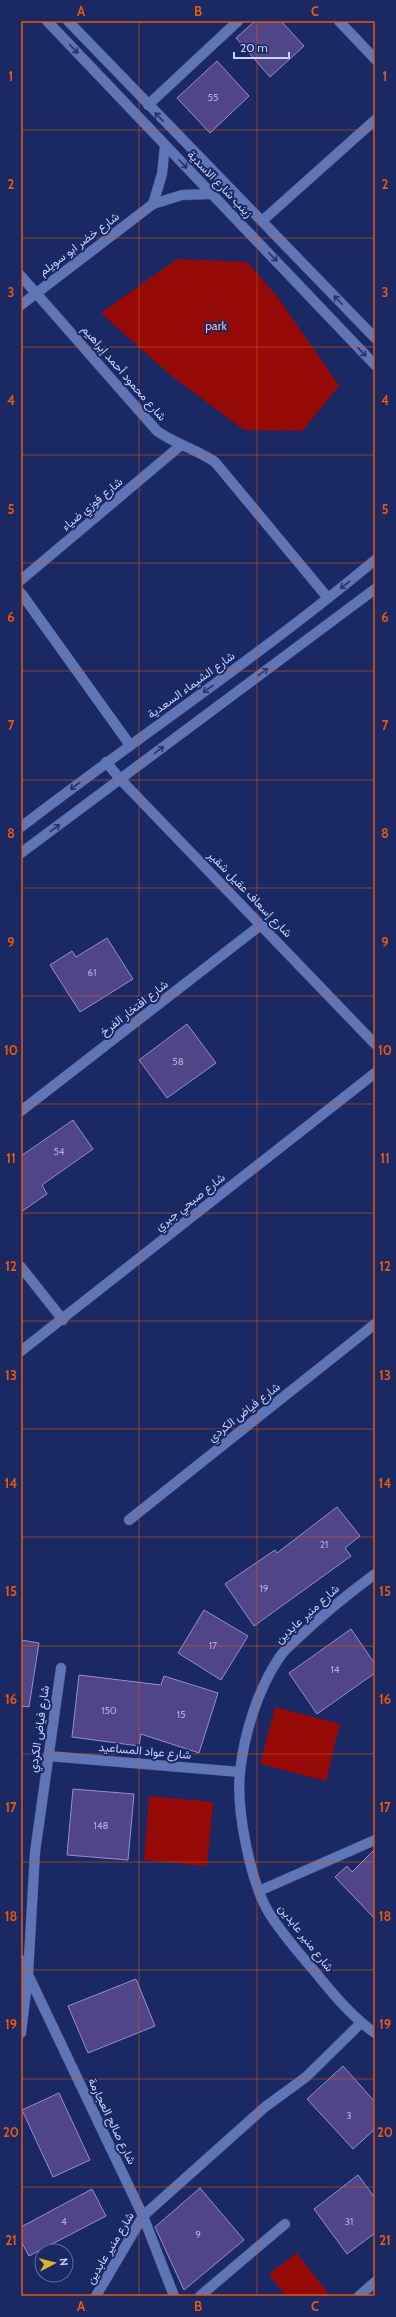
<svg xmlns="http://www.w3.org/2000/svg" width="396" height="2317" font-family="Cabin,Vazirmatn,sans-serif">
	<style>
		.green { fill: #950a06 }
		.building { fill: #504587; stroke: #968cd6 }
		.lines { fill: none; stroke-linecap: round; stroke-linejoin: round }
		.minor-casing { stroke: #35437c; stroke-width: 11 }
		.minor { stroke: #6075b6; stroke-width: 10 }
		.oneway { stroke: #243470 }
		.grid { fill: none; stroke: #e8590c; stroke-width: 1; stroke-opacity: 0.55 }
		.labels { text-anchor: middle; stroke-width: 4; stroke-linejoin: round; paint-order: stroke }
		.number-label { font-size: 10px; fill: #a8b0dc }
		.street-label { font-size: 12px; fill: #c5d3f8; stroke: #1a2864 }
		.park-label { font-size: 12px; fill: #fab7ac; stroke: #1a2864 }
		.neatline { fill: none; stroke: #e8590c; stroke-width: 1.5 }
		.grid-label { font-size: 13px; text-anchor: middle; font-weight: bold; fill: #e8590c }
	</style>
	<rect width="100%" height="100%" fill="#1a2864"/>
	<!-- green -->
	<g class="green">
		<polygon points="177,259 247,262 277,296 339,386 302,431 244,430 169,374 101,313"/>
		<polygon points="275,1707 340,1724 326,1781 260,1764"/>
		<polygon points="149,1796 213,1802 207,1866 144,1860"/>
		<polygon points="297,2253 330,2296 286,2296 269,2274"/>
	</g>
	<!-- building -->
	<g class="building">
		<polygon points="255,21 281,21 304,46 270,77 236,38"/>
		<polygon points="217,61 249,96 210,133 177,98"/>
		<polygon points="107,938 133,979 80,1012 50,965 72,951 76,957"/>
		<polygon points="187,1024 216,1063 167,1098 139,1060"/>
		<polygon points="73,1120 93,1149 42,1185 47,1194 21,1212 21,1156"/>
		<polygon points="337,1507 360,1536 345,1548 351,1556 254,1626 225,1584 275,1550 277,1553"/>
		<polygon points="204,1610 248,1636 221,1680 178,1653"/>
		<polygon points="351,1629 375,1664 375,1673 317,1714 289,1673"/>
		<polygon points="21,1640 39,1643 29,1707 21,1706"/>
		<polygon points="79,1675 161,1685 164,1676 218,1693 199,1753 141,1734 139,1746 72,1737"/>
		<polygon points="73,1789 134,1794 128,1860 67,1855"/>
		<polygon points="375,1849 375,1919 335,1877 347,1866 352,1872"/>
		<polygon points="136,1979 155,2026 88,2053 68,2006"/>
		<polygon points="343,2066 375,2102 375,2129 353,2149 307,2099"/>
		<polygon points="59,2093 90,2160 53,2177 22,2110"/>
		<polygon points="358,2175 375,2198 375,2233 347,2254 314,2209"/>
		<polygon points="200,2188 244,2240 184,2290 155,2227"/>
		<polygon points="92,2189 106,2216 29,2256 21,2241 21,2227"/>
	</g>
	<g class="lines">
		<defs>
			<g id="minor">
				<polyline points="47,21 375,365"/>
				<polyline points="68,21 375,338"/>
				<polyline points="339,21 375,59"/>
				<polyline points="148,105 238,21"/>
				<polyline points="153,204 162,174 165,145"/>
				<polyline points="262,221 375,120"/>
				<path d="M21,276l136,155c18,13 39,18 58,31l113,136"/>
				<polyline points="21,305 153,204 182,195 211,194"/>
				<polyline points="21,580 180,446"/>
				<polyline points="21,593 130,745"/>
				<polyline points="106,762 121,780 375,1044"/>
				<path d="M21,827c117,-90 240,-172 354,-267"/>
				<polyline points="21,853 375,589"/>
				<polyline points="21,1111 262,924"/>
				<polyline points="21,1267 63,1320"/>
				<polyline points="21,1351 375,1073"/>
				<polyline points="129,1520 375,1324"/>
				<path d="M375,1574c-27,20 -53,41 -77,64 -6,6 -14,12 -19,20 -21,31 -35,76 -39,114 -4,37 10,109 29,141 13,21 31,41 47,60 17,21 36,44 59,60"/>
				<polyline points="48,1756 240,1772"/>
				<polyline points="259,1891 375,1840"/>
				<polyline points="21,1960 143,2216 174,2296"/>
				<polyline points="21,2033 28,1975 35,1852 61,1668"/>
				<polyline points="96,2296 143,2216 265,2107 306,2077 361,2023"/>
				<polyline points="200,2296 285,2224"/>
				<polyline points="359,2296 375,2282"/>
			</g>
		</defs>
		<!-- minor casing -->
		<use href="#minor" class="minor-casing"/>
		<!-- minor -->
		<use href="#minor" class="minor"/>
	</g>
	<!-- one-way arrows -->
	<defs><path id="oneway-shaft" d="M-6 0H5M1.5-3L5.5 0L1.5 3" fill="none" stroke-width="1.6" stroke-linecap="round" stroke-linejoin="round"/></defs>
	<g class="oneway">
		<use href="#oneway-shaft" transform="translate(74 49) rotate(46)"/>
		<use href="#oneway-shaft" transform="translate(159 117) rotate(-134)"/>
		<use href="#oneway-shaft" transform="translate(183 164) rotate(46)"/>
		<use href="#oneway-shaft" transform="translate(273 257) rotate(46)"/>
		<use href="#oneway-shaft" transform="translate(338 300) rotate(-134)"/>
		<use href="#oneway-shaft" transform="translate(362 352) rotate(47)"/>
		<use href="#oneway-shaft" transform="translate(345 585) rotate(143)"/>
		<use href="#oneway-shaft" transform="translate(263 672) rotate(-37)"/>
		<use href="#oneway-shaft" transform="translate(208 689) rotate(144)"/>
		<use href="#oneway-shaft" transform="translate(159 750) rotate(-37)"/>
		<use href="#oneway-shaft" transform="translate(75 786) rotate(143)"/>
		<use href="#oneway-shaft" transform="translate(55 828) rotate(-37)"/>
	</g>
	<!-- grid -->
	<path class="grid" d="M139,21v2275M257,21v2275M21,130h354M21,238h354M21,347h354M21,455h354M21,563h354M21,671h354M21,780h354M21,888h354M21,996h354M21,1104h354M21,1213h354M21,1321h354M21,1429h354M21,1537h354M21,1646h354M21,1754h354M21,1862h354M21,1970h354M21,2079h354M21,2187h354"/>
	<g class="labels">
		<!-- number labels -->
		<g class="number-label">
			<text x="213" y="101">55</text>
			<text x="92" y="976">61</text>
			<text x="178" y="1065">58</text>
			<text x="59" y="1155">54</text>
			<text x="324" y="1548">21</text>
			<text x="264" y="1592">19</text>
			<text x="213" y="1649">17</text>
			<text x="335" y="1673">14</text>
			<text x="109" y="1714">150</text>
			<text x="181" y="1718">15</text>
			<text x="101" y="1829">148</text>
			<text x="349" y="2119">3</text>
			<text x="64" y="2225">4</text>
			<text x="349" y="2225">31</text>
			<text x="198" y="2238">9</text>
		</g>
		<!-- street labels -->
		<g class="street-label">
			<text transform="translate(220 184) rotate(46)" y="4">زينب شارع الاسدية</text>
			<text transform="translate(79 244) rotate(-37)" y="4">شارع خضر ابو سويلم</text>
			<text transform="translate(124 373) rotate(49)" y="4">شارع محمود أحمد إبراهيم</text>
			<text transform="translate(92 504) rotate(-40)" y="4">شارع فوزي ضياء</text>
			<text transform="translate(191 685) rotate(-36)" y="4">شارع الشيماء السعدية</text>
			<text transform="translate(250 894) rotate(46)" y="4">شارع إسعاف عقيل شقير</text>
			<text transform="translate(134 1008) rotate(-38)" y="4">شارع افتخار الفرخ</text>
			<text transform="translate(190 1202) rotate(-38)" y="4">شارع صبحي جبري</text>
			<text transform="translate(244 1412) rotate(-38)" y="4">شارع فياض الكردي</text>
			<text transform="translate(307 1614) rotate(-42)" y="4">شارع منير عابدين</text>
			<text transform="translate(39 1729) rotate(-82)" y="4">شارع فياض الكردي</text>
			<text transform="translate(145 1751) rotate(5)" y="4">شارع عواد المساعيد</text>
			<text transform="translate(306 1938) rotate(52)" y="4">شارع منير عابدين</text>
			<text transform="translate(112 2121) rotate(64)" y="4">شارع صالح العجارمة</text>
			<text transform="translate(110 2248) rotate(-59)" y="4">شارع منير عابدين</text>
		</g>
		<!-- park labels -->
		<g class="park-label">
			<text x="216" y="330">park</text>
		</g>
	</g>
	<!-- border -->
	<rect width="396" height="2317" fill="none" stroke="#1a2864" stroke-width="44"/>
	<!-- north arrow -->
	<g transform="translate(54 2263) rotate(83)"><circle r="19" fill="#1a2864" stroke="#5e6c9f"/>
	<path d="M0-3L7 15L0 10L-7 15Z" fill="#dcb233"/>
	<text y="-6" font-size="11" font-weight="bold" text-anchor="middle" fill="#c5d3f8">N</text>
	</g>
	<!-- scale -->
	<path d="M234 52v6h55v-6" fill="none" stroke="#c5d3f8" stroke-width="2"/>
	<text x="240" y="52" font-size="12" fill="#c5d3f8" stroke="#1a2864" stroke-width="3" paint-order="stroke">20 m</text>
	<rect x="22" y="22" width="352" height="2273" class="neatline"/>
	<g class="grid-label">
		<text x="81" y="16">A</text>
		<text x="198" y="16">B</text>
		<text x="315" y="16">C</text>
		<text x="11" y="81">1</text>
		<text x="385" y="81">1</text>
		<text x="11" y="189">2</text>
		<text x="385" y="189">2</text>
		<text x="11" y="297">3</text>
		<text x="385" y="297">3</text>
		<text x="11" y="405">4</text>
		<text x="385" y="405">4</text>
		<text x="11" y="514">5</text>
		<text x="385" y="514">5</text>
		<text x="11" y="622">6</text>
		<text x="385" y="622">6</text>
		<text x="11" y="730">7</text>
		<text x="385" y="730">7</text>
		<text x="11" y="838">8</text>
		<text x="385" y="838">8</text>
		<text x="11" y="947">9</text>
		<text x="385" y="947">9</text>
		<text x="11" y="1055">10</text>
		<text x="385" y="1055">10</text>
		<text x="11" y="1163">11</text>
		<text x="385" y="1163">11</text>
		<text x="11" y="1271">12</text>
		<text x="385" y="1271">12</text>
		<text x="11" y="1380">13</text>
		<text x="385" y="1380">13</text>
		<text x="11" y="1488">14</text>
		<text x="385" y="1488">14</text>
		<text x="11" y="1596">15</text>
		<text x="385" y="1596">15</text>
		<text x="11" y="1704">16</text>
		<text x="385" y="1704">16</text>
		<text x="11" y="1812">17</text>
		<text x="385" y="1812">17</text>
		<text x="11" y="1921">18</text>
		<text x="385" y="1921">18</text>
		<text x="11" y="2029">19</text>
		<text x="385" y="2029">19</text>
		<text x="11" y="2137">20</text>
		<text x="385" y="2137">20</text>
		<text x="11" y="2245">21</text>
		<text x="385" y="2245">21</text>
		<text x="81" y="2311">A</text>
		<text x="198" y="2311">B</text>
		<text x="315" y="2311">C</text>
	</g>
</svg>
